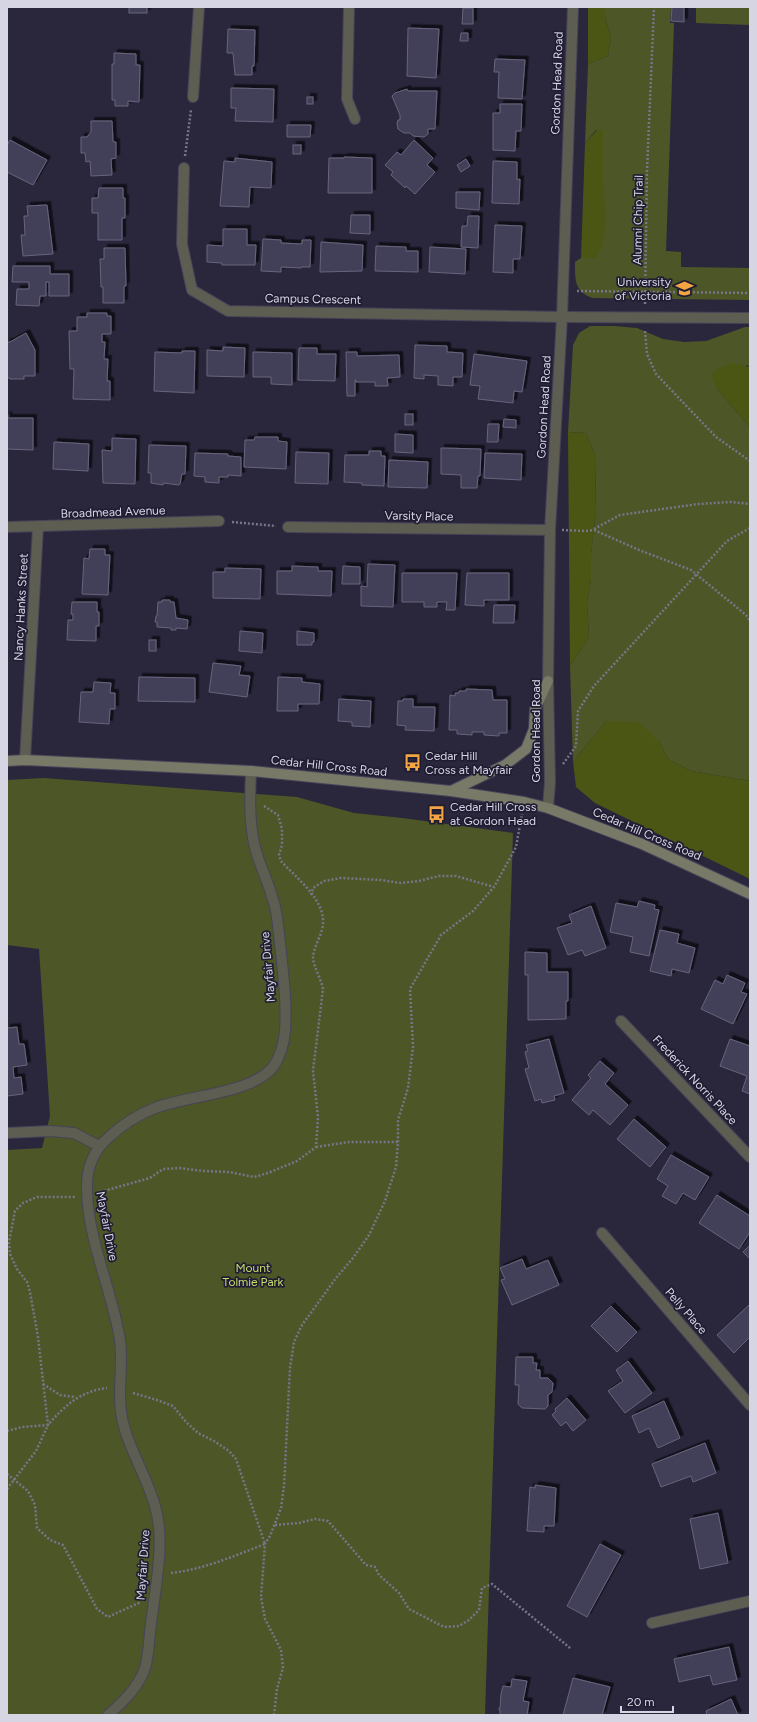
<svg xmlns="http://www.w3.org/2000/svg" width="757" height="1722" font-family="Figtree,sans-serif">
	<style>
		.green { fill: #4d5627 }
		.forest { fill: #4b5614 }
		.building { fill: #434058; stroke: #67647d; filter: url(#shadow) }
		.lines { fill: none; stroke-linecap: round; stroke-linejoin: round }
		.minor-casing { stroke: #464358; stroke-width: 12 }
		.tertiary-casing { stroke: #464358; stroke-width: 12 }
		.secondary-casing { stroke: #464358; stroke-width: 12 }
		.path { stroke: #787588; stroke-width: 2.5; stroke-dasharray: 2 2; stroke-linecap: butt }
		.minor { stroke: #5d5d51; stroke-width: 10 }
		.tertiary { stroke: #5d5d51; stroke-width: 10 }
		.secondary { stroke: #797967; stroke-width: 10 }
		.labels { text-anchor: middle; stroke-width: 3.5; stroke-linejoin: round; paint-order: stroke }
		.street-label { font-size: 12px; fill: #d6d5e4; stroke: #201d32 }
		.poi-label { font-size: 12px; fill: #d6d5e4; stroke: #201d32; text-anchor: start }
		.park-label { font-size: 12px; fill: #c7dc6c; stroke: #201d32 }
	</style>
	<defs>
		<filter id="shadow"><feDropShadow dx="3.5" dy="-3.5" stdDeviation="0" flood-color="#0009"/></filter>
	</defs>
	<rect width="100%" height="100%" fill="#2a273d"/>
	<!-- green -->
	<g class="green">
		<path d="M605,7h66l-1,16h4l-8,228 15,1v15l69,1v32l-157,-2c-19,-6 -18,-19 -18,-36l6,-4h15l7,-74v-54h-7l-11,13 3,-79 20,-8 3,-19 -6,-20z"/>
		<polygon points="696,7 750,7 750,25 696,23"/>
		<polygon points="590,326 614,326 637,328 663,339 684,342 706,341 745,327 750,327 750,367 747,365 717,389 750,427 750,781 691,771 668,759 659,741 606,721 573,762 570,666 589,637 587,601 591,581 591,554 596,511 595,455 586,433 568,432 573,345 579,333"/>
		<polygon points="44,778 297,797 354,813 402,818 513,833 485,1715 7,1715 7,1150 42,1148 50,1116 39,949 7,945 7,780"/>
	</g>
	<!-- forest -->
	<g class="forest">
		<polygon points="588,7 605,7 605,17 611,37 608,56 588,64"/>
		<polygon points="597,130 603,130 603,184 606,218 603,245 596,258 581,258 585,143"/>
		<polygon points="731,363 750,367 750,427 717,389 711,376 715,370"/>
		<polygon points="568,432 586,433 595,455 596,511 591,554 591,581 587,601 589,637 570,666"/>
		<polygon points="606,721 639,722 659,741 668,759 691,771 750,781 750,879 595,803 576,787 573,762"/>
	</g>
	<!-- building -->
	<g class="building">
		<rect x="129" y="7" width="18" height="6"/>
		<polygon points="672,7 684,7 684,22 671,21"/>
		<polygon points="463,8 473,8 473,24 462,24"/>
		<polygon points="408,28 439,29 436,78 407,76"/>
		<polygon points="228,29 255,30 254,66 252,66 252,75 235,75 233,53 227,53"/>
		<polygon points="461,33 468,33 468,41 460,41"/>
		<polygon points="114,53 136,54 136,65 140,65 139,102 128,101 128,106 115,106 115,100 112,100 112,64 114,64"/>
		<polygon points="495,59 525,60 522,99 498,98 499,72 494,72"/>
		<polygon points="231,88 274,89 273,122 235,121 236,108 231,108"/>
		<polygon points="407,89 408,91 437,91 435,129 428,129 428,134 424,137 413,136 410,133 404,133 398,129 397,123 398,120 400,120 400,115 392,96 395,93"/>
		<rect x="307" y="97" width="6" height="7"/>
		<polygon points="500,104 522,104 521,131 516,131 515,151 493,150 493,113 500,113"/>
		<polygon points="91,121 112,121 113,142 116,142 116,158 111,159 112,175 91,176 90,161 86,162 85,153 81,153 81,137 87,137 91,132"/>
		<polygon points="287,125 311,125 310,137 287,137"/>
		<polygon points="10,140 47,160 33,185 7,172 7,145"/>
		<polygon points="414,140 433,158 427,165 435,172 415,194 406,186 405,188 391,175 393,172 385,165 397,152 401,155"/>
		<rect x="293" y="145" width="8" height="9"/>
		<polygon points="344,157 372,158 372,193 328,193 329,158 344,158"/>
		<polygon points="235,158 272,162 271,188 250,187 249,207 220,206 224,161 235,162"/>
		<polygon points="466,159 470,166 461,172 457,165"/>
		<polygon points="493,161 517,162 517,180 520,179 519,204 492,203"/>
		<polygon points="99,188 123,188 123,198 125,198 125,218 122,218 122,240 98,240 98,213 92,213 92,198 98,198"/>
		<polygon points="456,192 480,192 479,210 456,208"/>
		<polygon points="47,205 53,254 23,256 21,235 25,235 24,216 28,216 27,206"/>
		<polygon points="351,215 370,215 370,234 350,233"/>
		<polygon points="468,216 479,216 478,248 461,247 462,226 467,226"/>
		<polygon points="495,225 522,226 520,259 513,259 513,273 493,272"/>
		<polygon points="223,229 247,229 247,245 256,245 255,265 222,265 222,263 207,262 207,245 223,246"/>
		<polygon points="263,239 281,240 281,243 302,244 302,240 311,240 310,267 301,267 301,268 281,267 281,272 261,271"/>
		<polygon points="321,242 363,245 362,271 320,272"/>
		<polygon points="376,246 406,247 406,251 418,251 418,272 375,271"/>
		<polygon points="430,247 466,249 465,274 429,272"/>
		<polygon points="104,248 125,248 126,286 124,286 124,303 103,303 103,287 101,287 100,259 104,259"/>
		<polygon points="13,266 50,266 50,274 69,274 69,296 49,296 49,282 46,282 46,296 40,296 39,306 16,305 17,289 29,289 29,282 12,282"/>
		<polygon points="87,313 107,313 107,316 111,316 111,334 102,334 102,342 105,342 104,359 108,359 107,381 110,381 110,400 73,399 74,369 70,369 69,331 77,331 77,317 87,317"/>
		<polygon points="26,333 35,350 35,376 24,376 24,379 10,379 10,378 7,378 7,342 10,342"/>
		<polygon points="415,345 447,346 447,352 463,353 462,377 453,377 453,386 438,385 438,376 424,375 424,379 414,378"/>
		<polygon points="223,347 245,348 244,377 207,376 207,350 223,351"/>
		<polygon points="299,348 317,348 317,354 336,354 335,381 298,380"/>
		<polygon points="182,351 195,351 194,393 154,391 155,352 182,353"/>
		<polygon points="253,352 292,353 292,385 271,384 271,377 253,377"/>
		<polygon points="346,352 357,352 357,356 399,355 400,377 387,378 388,386 375,386 375,382 356,382 356,380 355,380 355,396 347,396"/>
		<polygon points="474,354 527,361 522,392 514,391 513,403 478,399 480,386 470,385"/>
		<rect x="405" y="414" width="8" height="11"/>
		<polygon points="7,415 8,415 8,418 33,418 33,450 7,449"/>
		<polygon points="504,419 516,420 516,428 503,427"/>
		<polygon points="488,424 499,424 498,442 487,442"/>
		<polygon points="395,434 413,435 413,453 395,452"/>
		<polygon points="255,437 278,437 278,441 287,442 286,469 244,467 245,440 254,440"/>
		<polygon points="112,438 136,439 135,484 103,483 102,450 112,451"/>
		<polygon points="54,442 89,444 88,471 53,469"/>
		<polygon points="149,445 186,446 185,474 182,474 180,484 179,485 163,483 163,485 151,483 151,473 148,473"/>
		<polygon points="441,448 481,449 480,476 478,476 477,488 461,488 461,475 441,474"/>
		<polygon points="369,451 381,451 381,456 385,456 384,486 362,485 362,483 344,482 345,455 369,455"/>
		<polygon points="296,452 329,453 328,484 295,483"/>
		<polygon points="195,453 228,454 228,456 241,457 241,476 228,475 228,477 219,477 219,483 205,482 205,477 194,476"/>
		<polygon points="485,453 522,454 521,480 484,478"/>
		<polygon points="389,460 428,462 427,488 388,487"/>
		<polygon points="90,549 105,549 105,555 110,555 108,595 82,594 84,558 89,559"/>
		<polygon points="368,564 395,565 393,607 361,606 361,586 367,587"/>
		<polygon points="292,566 318,567 318,571 332,571 331,596 277,594 277,571 292,571"/>
		<polygon points="343,566 360,567 360,584 342,584"/>
		<polygon points="225,568 261,569 260,599 213,598 213,572 225,572"/>
		<polygon points="402,573 457,573 455,610 446,610 447,602 437,602 437,607 424,607 424,602 402,602"/>
		<polygon points="467,573 509,573 509,600 484,600 484,606 465,605"/>
		<polygon points="162,600 170,600 170,602 174,602 176,618 188,620 187,629 176,628 176,630 171,630 171,628 157,627 157,622 155,622 156,616 157,616 158,602 162,602"/>
		<polygon points="72,602 97,602 97,612 99,612 99,626 96,626 96,641 67,640 68,620 73,620 73,614 71,614"/>
		<polygon points="494,605 515,605 514,623 493,623"/>
		<polygon points="240,631 263,633 262,653 239,651"/>
		<polygon points="297,631 314,633 314,642 312,642 312,645 297,645"/>
		<rect x="149" y="640" width="7" height="11"/>
		<polygon points="213,663 241,666 239,675 250,676 247,697 209,692"/>
		<polygon points="139,677 195,678 195,702 138,701"/>
		<polygon points="278,677 302,678 302,682 320,684 319,704 298,704 298,711 277,711"/>
		<polygon points="94,682 111,683 110,693 115,693 115,709 110,709 109,724 79,722 81,692 93,692"/>
		<polygon points="466,689 492,690 493,700 507,700 507,733 499,733 499,736 484,735 484,732 472,732 472,735 457,734 457,730 449,730 450,695 455,696 455,693 459,693 459,691 466,691"/>
		<polygon points="339,699 371,701 370,727 352,726 352,722 338,721"/>
		<polygon points="403,699 413,699 413,707 435,707 434,731 405,730 406,726 397,725 398,701 403,701"/>
		<polygon points="639,901 655,905 654,909 659,910 649,956 630,952 633,937 610,932 616,903 637,907"/>
		<polygon points="591,906 606,948 585,956 582,950 568,955 557,928 572,923 569,915"/>
		<polygon points="660,930 679,934 677,943 695,948 689,973 672,969 671,976 650,971"/>
		<polygon points="525,952 547,953 547,972 568,972 568,1001 566,1001 566,1019 528,1020 528,975 525,975"/>
		<polygon points="727,975 745,983 741,992 747,994 733,1024 701,1009 715,980 723,984"/>
		<polygon points="17,1027 19,1044 24,1044 27,1065 13,1067 14,1078 21,1077 23,1094 7,1096 7,1028"/>
		<polygon points="549,1039 564,1093 554,1096 555,1100 542,1103 541,1099 535,1101 525,1069 529,1068 525,1052 528,1051 526,1045"/>
		<polygon points="730,1039 750,1046 750,1094 742,1091 747,1076 720,1066"/>
		<polygon points="600,1061 614,1073 605,1084 628,1105 610,1125 593,1110 589,1115 572,1100 591,1078 588,1075"/>
		<polygon points="634,1119 666,1147 650,1167 617,1139"/>
		<polygon points="671,1155 709,1177 695,1200 683,1193 676,1204 662,1196 668,1186 657,1179"/>
		<polygon points="717,1195 750,1216 750,1232 739,1249 699,1223"/>
		<polygon points="750,1245 750,1259 743,1252"/>
		<polygon points="522,1259 526,1269 548,1260 559,1285 512,1305 501,1280 505,1279 500,1268"/>
		<polygon points="750,1304 750,1337 734,1353 717,1335"/>
		<polygon points="611,1306 637,1332 617,1352 591,1326"/>
		<polygon points="516,1357 533,1357 533,1363 537,1363 536,1370 540,1370 540,1378 548,1378 553,1383 552,1392 548,1395 548,1406 545,1409 522,1408 518,1404 519,1385 515,1385"/>
		<polygon points="628,1361 652,1393 625,1413 608,1391 623,1381 616,1370"/>
		<polygon points="567,1398 586,1420 573,1431 566,1422 561,1426 552,1415 556,1411 555,1409"/>
		<polygon points="664,1401 680,1438 658,1448 649,1428 639,1433 632,1416"/>
		<polygon points="705,1443 716,1473 693,1482 691,1476 661,1487 652,1464"/>
		<polygon points="535,1485 556,1488 554,1526 544,1526 544,1532 527,1531 530,1487 535,1488"/>
		<polygon points="718,1513 728,1563 700,1569 690,1519"/>
		<polygon points="600,1544 621,1555 587,1617 567,1606"/>
		<polygon points="729,1647 737,1680 713,1685 710,1675 679,1682 674,1659"/>
		<polygon points="573,1678 610,1687 602,1715 563,1715"/>
		<polygon points="512,1679 527,1681 523,1701 529,1702 527,1715 500,1715 500,1710 499,1710 499,1708 500,1708 501,1694 503,1686 511,1687"/>
		<polygon points="731,1699 738,1715 707,1715 706,1711"/>
	</g>
	<g class="lines">
		<defs>
			<g id="minor">
				<polyline points="349,7 347,99 355,119"/>
				<polyline points="193,97 199,7"/>
				<polyline points="184,168 182,244 192,290 228,311 562,317 750,318"/>
				<polyline points="7,527 219,521"/>
				<polyline points="288,527 550,530"/>
				<polyline points="25,760 38,527"/>
				<polyline points="621,1021 750,1157"/>
				<polyline points="7,1133 50,1131 74,1133 99,1146"/>
				<polyline points="602,1233 750,1405"/>
				<polyline points="652,1623 750,1601"/>
				<path d="M108,1715c15,-13 30,-27 37,-47 4,-13 4,-30 6,-44 4,-35 14,-80 5,-114 -8,-34 -30,-63 -35,-98 -3,-24 2,-48 -1,-72 -8,-50 -32,-99 -33,-150 -1,-21 6,-39 22,-53 14,-13 28,-22 46,-29 33,-13 96,-14 118,-41 7,-10 11,-24 12,-36 2,-29 -2,-59 -5,-88 -2,-14 -2,-30 -7,-43 -5,-20 -15,-37 -19,-57 -5,-24 -4,-48 -3,-72"/>
			</g>
			<polyline id="tertiary" points="548,808 550,782 548,681 550,530 562,317 573,7"/>
			<g id="secondary">
				<polyline points="7,761 25,760 251,771 451,791 524,802 548,808 642,844 750,894"/>
				<polyline points="451,791 505,765 526,749 534,729 535,709 548,681"/>
			</g>
		</defs>
		<!-- minor casing -->
		<use href="#minor" class="minor-casing"/>
		<!-- tertiary casing -->
		<use href="#tertiary" class="tertiary-casing"/>
		<!-- secondary casing -->
		<use href="#secondary" class="secondary-casing"/>
		<!-- path -->
		<g class="path">
			<polyline points="185,156 191,110"/>
			<polyline points="577,291 750,293"/>
			<polyline points="645,304 647,171 654,7"/>
			<polyline points="645,331 647,354 656,374 716,437 750,461"/>
			<polyline points="232,522 276,526"/>
			<polyline points="594,529 620,515 698,504 731,502 750,504"/>
			<polyline points="562,530 585,531 594,530 639,550 691,570 746,615 750,621"/>
			<polyline points="563,764 576,746 578,711 594,686 727,541 750,528"/>
			<polyline points="311,895 313,888 324,881 341,878 381,880 401,883 419,881 439,876 456,876 494,887"/>
			<polyline points="316,1147 349,1142 398,1142"/>
			<path d="M100,1192l50,-14 13,-9 17,-1 24,3 25,1 25,5 14,-4 29,-12 19,-14 2,-30 -5,-46 10,-82c-2,-11 -10,-23 -10,-32 1,-11 9,-22 10,-33 2,-25 -27,-46 -42,-63l-2,-6 3,-10v-16l-4,-14 -14,-9"/>
			<polyline points="43,1384 60,1395 76,1397"/>
			<path d="M133,1393l24,7 16,6 13,16 12,11 16,8 15,10 7,8 29,85c-31,12 -63,26 -95,29"/>
			<path d="M7,1431l15,-4 26,-2c16,-19 33,-34 59,-37"/>
			<polyline points="7,1474 28,1491 35,1505 37,1528 50,1540 63,1545 97,1609 108,1617 141,1602"/>
			<polyline points="7,1489 36,1451 48,1425 38,1337 30,1292 27,1282 17,1269 10,1254 9,1242 15,1211 23,1203 37,1197 75,1197"/>
			<polyline points="275,1525 299,1523 315,1519 328,1521 366,1565 375,1567 379,1575 399,1593 409,1609 444,1627 459,1626 469,1620 479,1610 482,1588 492,1584 570,1648"/>
			<polyline points="274,1715 277,1689 283,1668 281,1650 265,1619 261,1597 265,1544 270,1536 281,1508 284,1486 290,1368 294,1342 302,1325 336,1278 353,1258 369,1235 385,1201 396,1167 398,1142 398,1120 408,1088 413,1047 410,989 441,935 473,911 494,887 516,847 522,814"/>
		</g>
		<!-- minor -->
		<use href="#minor" class="minor"/>
		<!-- tertiary -->
		<use href="#tertiary" class="tertiary"/>
		<!-- secondary -->
		<use href="#secondary" class="secondary"/>
	</g>
	<!-- icons -->
	<defs>
		<symbol id="university-bare" viewBox="-9 -9 18 18"><path d="M0-5L7-2L0 1L-7-2ZM-4 1L0 2.5L4 1V4Q0 6-4 4Z" fill="#f2a542" stroke="#201d32" stroke-width="2.5" paint-order="stroke"/></symbol>
		<symbol id="bus-bare" viewBox="-9 -9 18 18"><path d="M-5-6H5V4H4V6H2V4H-2V6H-4V4H-5ZM-3.5-4V0h7V-4ZM-3.5 1.2v1.5H-2V1.2ZM2 1.2v1.5H3.5V1.2Z" fill="#f2a542" stroke="#201d32" stroke-width="2.5" paint-order="stroke"/></symbol>
	</defs>
	<g fill-rule="evenodd">
		<use href="#university-bare" x="672" y="276" width="25" height="25"/>
		<use href="#bus-bare" x="400" y="750" width="25" height="25"/>
		<use href="#bus-bare" x="424" y="802" width="25" height="25"/>
	</g>
	<g class="labels">
		<!-- street labels -->
		<g class="street-label">
			<text transform="translate(557 83) rotate(-88)" y="4">Gordon Head Road</text>
			<text transform="translate(638 220) rotate(-89)" y="4">Alumni Chip Trail</text>
			<text transform="translate(313 299) rotate(1)" y="4">Campus Crescent</text>
			<text transform="translate(544 407) rotate(-87)" y="4">Gordon Head Road</text>
			<text transform="translate(113 512) rotate(-2)" y="4">Broadmead Avenue</text>
			<text transform="translate(419 516) rotate(1)" y="4">Varsity Place</text>
			<text transform="translate(21 607) rotate(-87)" y="4">Nancy Hanks Street</text>
			<text transform="translate(536 731) rotate(-90)" y="4">Gordon Head Road</text>
			<text transform="translate(329 766) rotate(6)" y="4">Cedar Hill Cross Road</text>
			<text transform="translate(647 834) rotate(23)" y="4">Cedar Hill Cross Road</text>
			<text transform="translate(268 967) rotate(-95)" y="4">Mayfair Drive</text>
			<text transform="translate(695 1080) rotate(47)" y="4">Frederick Norris Place</text>
			<text transform="translate(107 1226) rotate(79)" y="4">Mayfair Drive</text>
			<text transform="translate(686 1311) rotate(49)" y="4">Pelly Place</text>
			<text transform="translate(143 1565) rotate(-86)" y="4">Mayfair Drive</text>
		</g>
		<!-- poi labels -->
		<g class="poi-label">
			<text x="671" y="286" text-anchor="end">University<tspan x="671" dy="14">of Victoria</tspan></text>
			<text x="425" y="760">Cedar Hill<tspan x="425" dy="14">Cross at Mayfair</tspan></text>
			<text x="450" y="811">Cedar Hill Cross<tspan x="450" dy="14">at Gordon Head</tspan></text>
		</g>
		<!-- park labels -->
		<g class="park-label">
			<text x="253" y="1272">Mount<tspan x="253" dy="14">Tolmie Park</tspan></text>
		</g>
	</g>
	<!-- border -->
	<rect width="757" height="1722" fill="none" stroke="#d6d5e4" stroke-width="16"/>
	<!-- scale -->
	<path d="M621 1706v6h52v-6" fill="none" stroke="#d6d5e4" stroke-width="2"/>
	<text x="627" y="1706" font-size="12" fill="#d6d5e4" stroke="#201d32" stroke-width="3" paint-order="stroke">20 m</text>
</svg>
